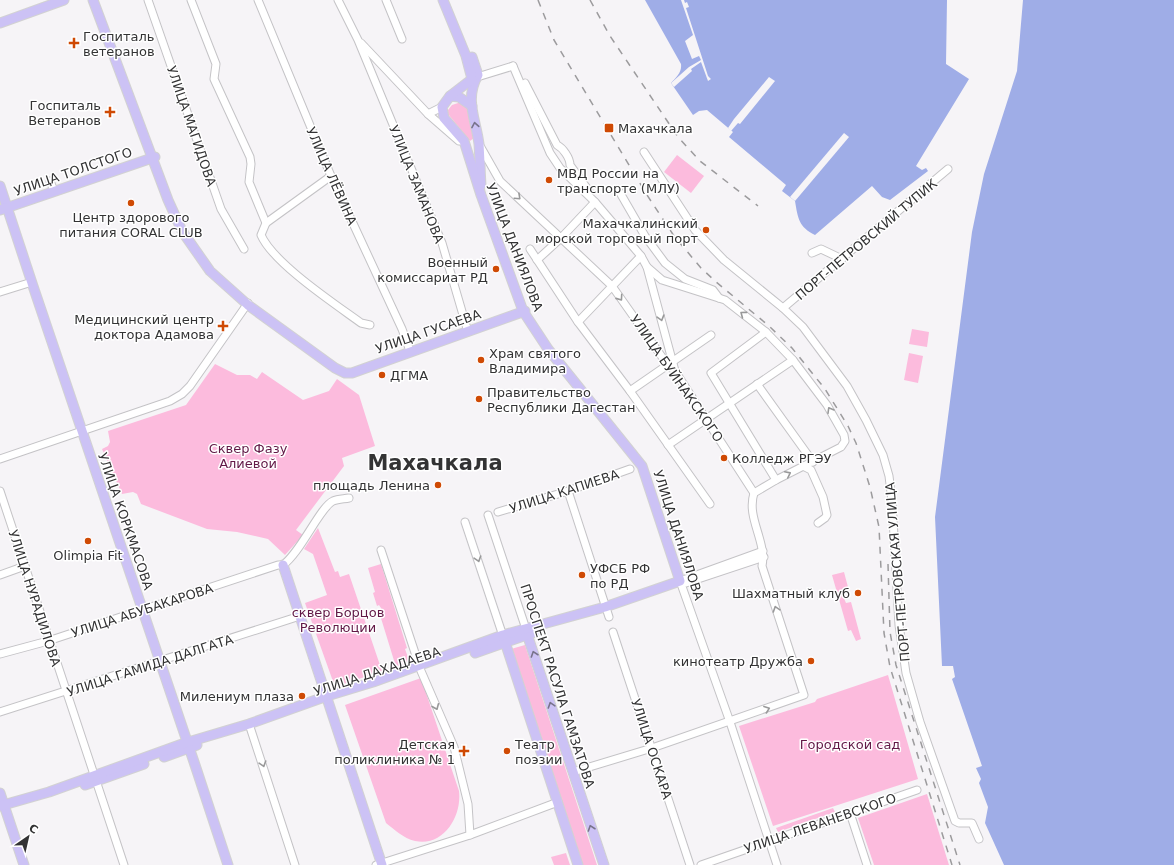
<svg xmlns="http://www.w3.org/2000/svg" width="1174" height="865" font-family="'DejaVu Sans',sans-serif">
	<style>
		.green { fill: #fcbbdd }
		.water { fill: #9fade7 }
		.pier { fill: #f6f4f7 }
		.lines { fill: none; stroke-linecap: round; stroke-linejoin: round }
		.minor-casing { stroke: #c4c3c6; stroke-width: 9 }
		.major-casing { stroke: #d2d2d2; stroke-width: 11 }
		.minor { stroke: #fff; stroke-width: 7 }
		.major { stroke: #ccc2f5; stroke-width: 9 }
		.rail { stroke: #9c9b9d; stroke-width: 1.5; stroke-dasharray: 7 7; stroke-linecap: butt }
		.oneway { stroke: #78738b }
		.oneway2 { stroke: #99999a }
		.poi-dot { fill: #cf4a04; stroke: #fff; stroke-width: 1.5 }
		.labels { text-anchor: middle; stroke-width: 3; stroke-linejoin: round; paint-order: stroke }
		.poi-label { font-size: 13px; fill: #333334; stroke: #fff; text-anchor: start }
		.street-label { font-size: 13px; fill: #333334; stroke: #fff }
		.park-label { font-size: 13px; fill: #621947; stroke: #fff }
		.town-label { font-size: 21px; font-weight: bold; fill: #333334; stroke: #fff }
	</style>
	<rect width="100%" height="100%" fill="#f6f4f7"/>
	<!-- green -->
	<g class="green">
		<polygon points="461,102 469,109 474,138 470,141 448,114 448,110 452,105"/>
		<polygon points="677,155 704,176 691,193 664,172"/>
		<polygon points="912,329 929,332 927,347 909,344"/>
		<polygon points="909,353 923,356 918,383 904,380"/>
		<polygon points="215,364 237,375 250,375 257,379 262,372 303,400 329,391 337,379 359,395 375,446 342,458 344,466 296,530 303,535 285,555 268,539 237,532 207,529 141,504 137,494 133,492 122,494 102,449 108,446 110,442 108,431 186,405"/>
		<polygon points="318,528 335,572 338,571 340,577 349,574 382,671 335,687 305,603 327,595 313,554 304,549"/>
		<polygon points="381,564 407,648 405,649 410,663 396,667 380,615 381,608 379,605 377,606 373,593 375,592 368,568"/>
		<polygon points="844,572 849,591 842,594 846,603 851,602 861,639 856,641 851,630 848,631 832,575"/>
		<polygon points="525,645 597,865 582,865 511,649"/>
		<polygon points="888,675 918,779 773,826 739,726 815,702 817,699"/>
		<path d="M421,678l38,113c3,25 -15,56 -44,50 -12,-3 -20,-11 -29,-18l-41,-118z"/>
		<polygon points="927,794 949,865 874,865 858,818"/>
		<polygon points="833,808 835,812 778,832 776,828"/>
		<polygon points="566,853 570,865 554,865 551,857"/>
	</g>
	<!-- water -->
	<g class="water">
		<path d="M645,0h302l-1,64 23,15 -53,87 6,4 4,-2 2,3 -38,29 -8,-3 -10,-11 -57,49c-16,-8 -17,-16 -20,-34l-13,-10 4,-6 -57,-48 4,-5 -26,-22 -8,1 -6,4 -22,-32c5,-6 11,-10 10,-19z"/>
		<polygon points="1023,0 1174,0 1174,865 1004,865 985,823 988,807 979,783 981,779 976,768 982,766 952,679 955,677 953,666 942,666 935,517 972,232 984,174 1017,71"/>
	</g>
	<!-- pier -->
	<g class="pier">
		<polygon points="681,0 684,0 685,3 687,2 689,7 686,8 708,76 711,79 708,81 701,62 691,69 692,71 674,87 671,83 689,67 701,60 699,56 692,59 685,41 693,35"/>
		<polygon points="769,77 775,81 740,124 738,123 731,131 728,128 734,119"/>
		<polygon points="844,133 849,137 795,201 790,197"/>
	</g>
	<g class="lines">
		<defs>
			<g id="minor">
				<polyline points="148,0 221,209 244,249"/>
				<path d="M191,0l25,64 -2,15 36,78 1,7 -2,18 17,41 -5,12c12,28 74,69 100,88l9,2"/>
				<polyline points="258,0 331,176 402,329 410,351"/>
				<polyline points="338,0 358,40 442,243 468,332"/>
				<polyline points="386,0 402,39"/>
				<polyline points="361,43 428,114 459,141 464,141"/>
				<polyline points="513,66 550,153 560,168 595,202 641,256 647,267 675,371"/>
				<polyline points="474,78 513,66"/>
				<path d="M525,83l32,62c6,3 13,13 13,20l19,26"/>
				<polyline points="428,114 442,107"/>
				<polyline points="479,144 500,181 612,286 667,364 675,371 754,493"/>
				<polyline points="644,152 695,230 724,260 783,308 803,327 847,386 866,420 883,455 889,476 892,501 899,625 906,673 920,722 955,821 959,823 972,823 979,839"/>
				<polyline points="50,181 54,191"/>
				<polyline points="619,191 645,236 665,263 685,279 713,290 719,298"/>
				<polyline points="266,223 331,176"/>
				<polyline points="530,249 578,322 630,391 710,504"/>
				<polyline points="812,253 821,249 842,259"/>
				<polyline points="537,260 561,238 595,202"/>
				<polyline points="647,267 662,280 725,300 766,332 793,360 827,405 844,435 845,441 841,447 776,480 754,493"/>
				<polyline points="0,292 32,282"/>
				<polyline points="783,308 948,169"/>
				<polyline points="578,322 641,256"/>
				<polyline points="766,332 711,373 776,480"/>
				<polyline points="757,384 813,462"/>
				<polyline points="630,391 711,335"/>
				<polyline points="668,445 793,360"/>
				<polyline points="0,459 170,401 182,394 190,386 248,303"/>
				<polyline points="803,466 811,470 823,497 827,515 825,518 818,523"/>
				<polyline points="0,491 124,865"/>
				<polyline points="568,491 609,617"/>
				<polyline points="498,512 568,491 630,469"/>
				<polyline points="488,515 527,632"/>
				<polyline points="465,522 504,639"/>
				<polyline points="381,550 421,671 454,747 468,804 470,835"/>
				<polyline points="763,551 680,581 730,722 777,865"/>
				<polyline points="0,575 25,566"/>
				<polyline points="686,583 764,557"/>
				<polyline points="613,632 690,865"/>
				<path d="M0,654l48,-13 230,-76h5c18,-13 37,-58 50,-64 5,-2 11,-2 16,-3"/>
				<polyline points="0,712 300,616"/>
				<polyline points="250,727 295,865"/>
				<path d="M573,772l79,-24 152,-53 -42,-129c5,-25 -16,-48 -8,-73"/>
				<polyline points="850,813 867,865"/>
				<polyline points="376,865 470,835 558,802"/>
				<polyline points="701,865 917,790"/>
			</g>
			<g id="major">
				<polyline points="93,0 168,200 182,231 210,271 248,305 335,368 345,373 352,373 525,311"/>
				<polyline points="0,23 64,0"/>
				<path d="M472,57l6,18c-14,24 -2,44 1,69 1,14 1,27 2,41"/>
				<polyline points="450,96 459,97 472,106"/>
				<path d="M0,186c74,227 154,452 228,679"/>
				<polyline points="0,210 155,157"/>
				<polyline points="283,565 382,865"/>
				<polyline points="527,634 604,865"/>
				<polyline points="505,642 578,865"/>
				<polyline points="475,653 538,631"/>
				<polyline points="164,757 197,745"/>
				<polyline points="85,785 144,764"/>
				<polyline points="0,793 24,865"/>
				<polyline points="0,806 49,792 185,743 249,724 327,696 373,682 503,635 605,607 680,581 642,466 548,349 523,311 481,195 464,141 444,118 442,107 450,96 472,79 466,56 443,0"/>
			</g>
		</defs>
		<!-- minor casing -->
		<use href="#minor" class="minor-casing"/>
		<!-- major casing -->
		<use href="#major" class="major-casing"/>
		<!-- minor -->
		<use href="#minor" class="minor"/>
		<!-- major -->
		<use href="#major" class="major"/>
		<!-- rail -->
		<g class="rail">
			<polyline points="538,0 554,40 647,195 674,236 701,268 715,281 769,326 792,348 825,389 848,426 856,443 870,487 879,527 884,633 890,667 952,865"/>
			<polyline points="590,0 610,36 678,137 700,161 758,206"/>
			<polyline points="888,564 890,632 896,665 960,865"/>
		</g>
	</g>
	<!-- one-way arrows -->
	<defs><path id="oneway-chevron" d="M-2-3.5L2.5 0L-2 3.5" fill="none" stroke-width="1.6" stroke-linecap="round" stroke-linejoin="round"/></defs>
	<g class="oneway">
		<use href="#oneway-chevron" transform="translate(475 125) rotate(-100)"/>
		<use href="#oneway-chevron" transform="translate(534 654) rotate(-109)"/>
		<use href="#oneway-chevron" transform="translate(551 705) rotate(-108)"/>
		<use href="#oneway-chevron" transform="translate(591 828) rotate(-109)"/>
	</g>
	<g class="oneway2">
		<use href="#oneway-chevron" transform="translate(518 197) rotate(43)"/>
		<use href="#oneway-chevron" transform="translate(620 298) rotate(55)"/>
		<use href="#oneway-chevron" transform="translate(743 314) rotate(-143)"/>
		<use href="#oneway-chevron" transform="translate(661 318) rotate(74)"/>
		<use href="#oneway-chevron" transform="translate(830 410) rotate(-120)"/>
		<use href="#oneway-chevron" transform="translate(788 474) rotate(-26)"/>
		<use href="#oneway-chevron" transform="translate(478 559) rotate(72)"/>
		<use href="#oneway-chevron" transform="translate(776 609) rotate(-108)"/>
		<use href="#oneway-chevron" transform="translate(436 707) rotate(67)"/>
		<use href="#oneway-chevron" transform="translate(767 709) rotate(-20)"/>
		<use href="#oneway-chevron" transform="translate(263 764) rotate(72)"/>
	</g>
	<!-- markers -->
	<g class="poi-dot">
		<path d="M72 37h4v4h4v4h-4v4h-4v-4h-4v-4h4z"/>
		<path d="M108 106h4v4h4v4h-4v4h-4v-4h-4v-4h4z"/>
		<rect x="604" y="123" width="10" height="10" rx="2"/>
		<circle cx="549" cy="180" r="4"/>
		<circle cx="131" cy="203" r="4"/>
		<circle cx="706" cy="230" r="4"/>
		<circle cx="496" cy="269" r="4"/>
		<path d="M221 320h4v4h4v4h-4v4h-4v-4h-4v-4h4z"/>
		<circle cx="481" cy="360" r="4"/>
		<circle cx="382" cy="375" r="4"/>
		<circle cx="479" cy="399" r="4"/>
		<circle cx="724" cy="458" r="4"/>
		<circle cx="438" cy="485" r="4"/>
		<circle cx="88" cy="541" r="4"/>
		<circle cx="582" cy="575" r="4"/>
		<circle cx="858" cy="593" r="4"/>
		<circle cx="811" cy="661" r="4"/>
		<circle cx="302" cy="696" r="4"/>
		<path d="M462 745h4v4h4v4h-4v4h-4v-4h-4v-4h4z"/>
		<circle cx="507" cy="751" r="4"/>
	</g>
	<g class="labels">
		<!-- poi labels -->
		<g class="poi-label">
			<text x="83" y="41">Госпиталь<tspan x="83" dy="15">ветеранов</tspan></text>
			<text x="101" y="110" text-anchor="end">Госпиталь<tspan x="101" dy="15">Ветеранов</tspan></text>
			<text x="618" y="133">Махачкала</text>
			<text x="557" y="178">МВД России на<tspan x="557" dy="15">транспорте (МЛУ)</tspan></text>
			<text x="131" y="222" text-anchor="middle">Центр здорового<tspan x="131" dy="15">питания CORAL CLUB</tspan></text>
			<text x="698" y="228" text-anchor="end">Махачкалинский<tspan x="698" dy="15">морской торговый порт</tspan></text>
			<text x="488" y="267" text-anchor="end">Военный<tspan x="488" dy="15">комиссариат РД</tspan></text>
			<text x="214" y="324" text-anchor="end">Медицинский центр<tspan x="214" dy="15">доктора Адамова</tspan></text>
			<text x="489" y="358">Храм святого<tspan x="489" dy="15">Владимира</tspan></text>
			<text x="390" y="380">ДГМА</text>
			<text x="487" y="397">Правительство<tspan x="487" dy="15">Республики Дагестан</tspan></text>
			<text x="732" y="463">Колледж РГЭУ</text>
			<text x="430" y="490" text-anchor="end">площадь Ленина</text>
			<text x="88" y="560" text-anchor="middle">Olimpia Fit</text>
			<text x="590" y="573">УФСБ РФ<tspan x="590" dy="15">по РД</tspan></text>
			<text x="850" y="598" text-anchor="end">Шахматный клуб</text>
			<text x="803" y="666" text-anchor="end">кинотеатр Дружба</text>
			<text x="294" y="701" text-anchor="end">Милениум плаза</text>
			<text x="455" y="749" text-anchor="end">Детская<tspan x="455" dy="15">поликлиника № 1</tspan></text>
			<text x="515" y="749">Театр<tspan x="515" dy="15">поэзии</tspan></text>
		</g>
		<!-- street labels -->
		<g class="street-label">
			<text transform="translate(192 126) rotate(71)" y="5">УЛИЦА МАГИДОВА</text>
			<text transform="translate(73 171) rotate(-19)" y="5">УЛИЦА ТОЛСТОГО</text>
			<text transform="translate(332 176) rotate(66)" y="5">УЛИЦА ЛЁВИНА</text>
			<text transform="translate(417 184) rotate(68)" y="5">УЛИЦА ЗАМАНОВА</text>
			<text transform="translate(866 239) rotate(-40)" y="5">ПОРТ-ПЕТРОВСКИЙ ТУПИК</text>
			<text transform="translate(515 247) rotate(69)" y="5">УЛИЦА ДАНИЯЛОВА</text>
			<text transform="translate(428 331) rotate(-19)" y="5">УЛИЦА ГУСАЕВА</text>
			<text transform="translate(677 378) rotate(55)" y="5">УЛИЦА БУЙНАКСКОГО</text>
			<text transform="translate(564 491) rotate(-18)" y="5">УЛИЦА КАПИЕВА</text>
			<text transform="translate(126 521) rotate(71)" y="5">УЛИЦА КОРКМАСОВА</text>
			<text transform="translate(679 535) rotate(72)" y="5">УЛИЦА ДАНИЯЛОВА</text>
			<text transform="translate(897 572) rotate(-95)" y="5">ПОРТ-ПЕТРОВСКАЯ УЛИЦА</text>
			<text transform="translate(35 598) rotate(72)" y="5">УЛИЦА НУРАДИЛОВА</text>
			<text transform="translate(142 610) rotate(-18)" y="5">УЛИЦА АБУБАКАРОВА</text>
			<text transform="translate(150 665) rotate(-18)" y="5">УЛИЦА ГАМИДА ДАЛГАТА</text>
			<text transform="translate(377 671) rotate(-18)" y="5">УЛИЦА ДАХАДАЕВА</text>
			<text transform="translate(558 686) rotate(72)" y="5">ПРОСПЕКТ РАСУЛА ГАМЗАТОВА</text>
			<text transform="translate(652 749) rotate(72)" y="5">УЛИЦА ОСКАРА</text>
			<text transform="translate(820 823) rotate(-19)" y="5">УЛИЦА ЛЕВАНЕВСКОГО</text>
		</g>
		<!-- park labels -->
		<g class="park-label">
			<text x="248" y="453">Сквер Фазу<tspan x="248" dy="15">Алиевой</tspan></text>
			<text x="338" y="617">сквер Борцов<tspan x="338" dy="15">Революции</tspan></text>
			<text x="850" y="749">Городской сад</text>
		</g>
		<!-- town labels -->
		<g class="town-label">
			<text x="435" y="470">Махачкала</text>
		</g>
	</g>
	<!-- north arrow -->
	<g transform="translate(28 837) rotate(34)" stroke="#ffffff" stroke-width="3" paint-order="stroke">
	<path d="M0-3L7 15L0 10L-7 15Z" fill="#333334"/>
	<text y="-6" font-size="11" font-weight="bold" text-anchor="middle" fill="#333334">С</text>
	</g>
</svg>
